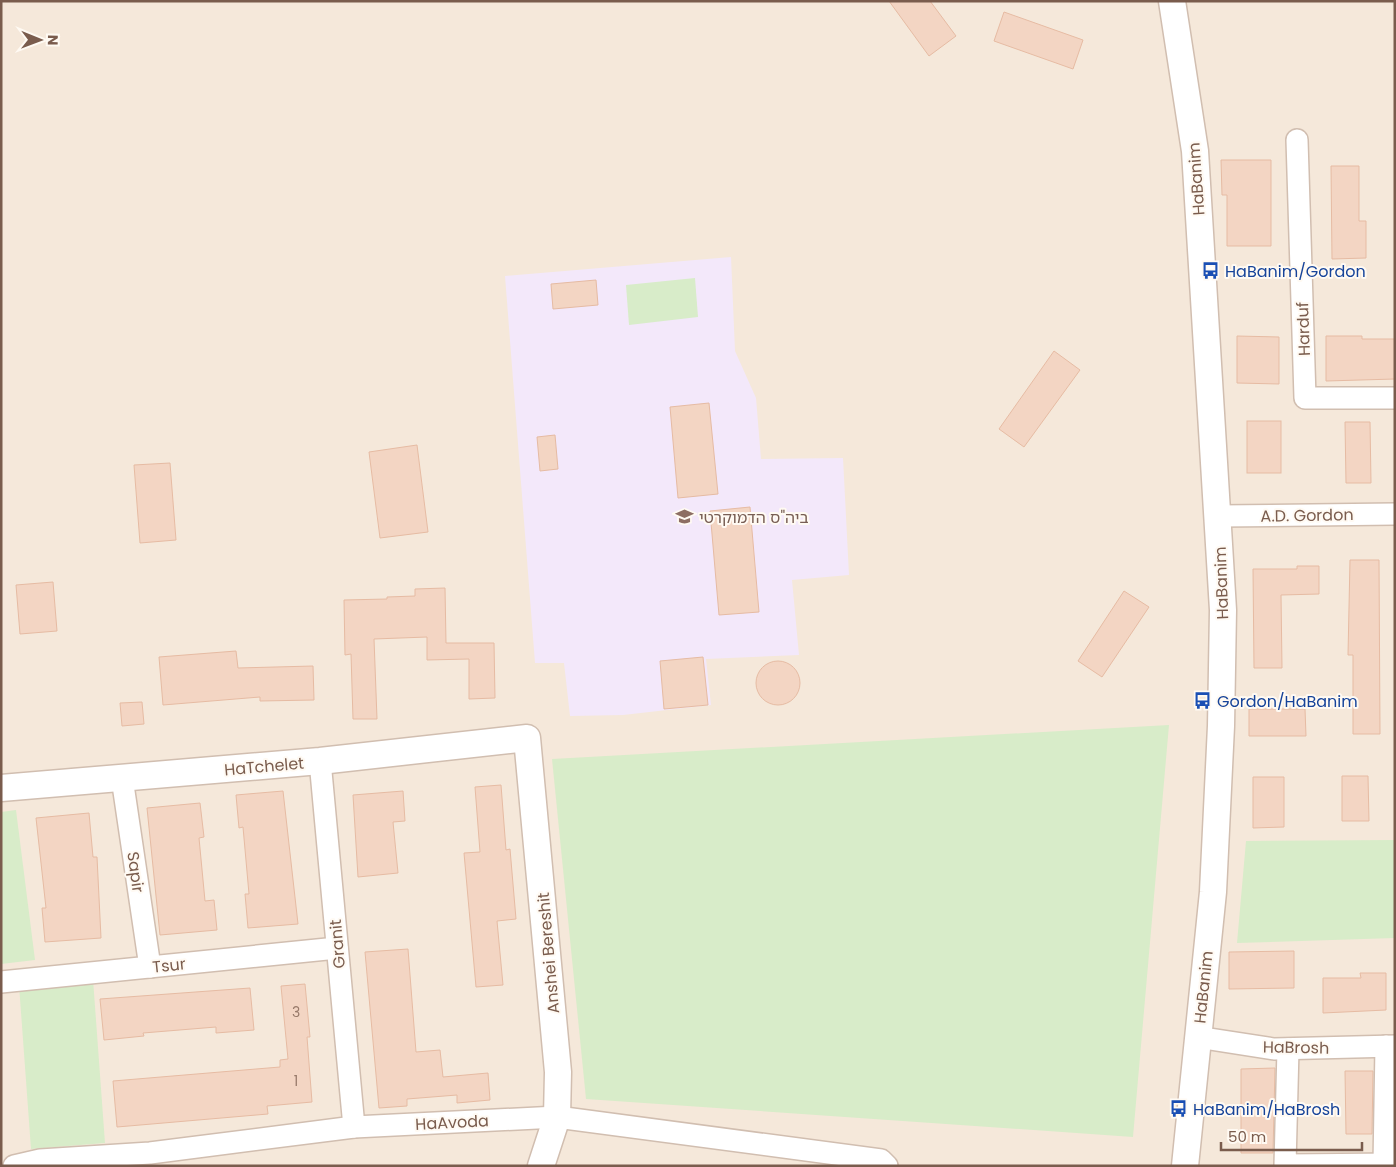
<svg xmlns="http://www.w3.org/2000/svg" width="1396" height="1167" font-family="Poppins,'Noto Sans Hebrew',sans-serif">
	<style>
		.residential { fill: #f5e8da }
		.education { fill: #f3e8fa }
		.green { fill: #d8ecc9 }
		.building { fill: #f3d5c3; stroke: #e6bba3 }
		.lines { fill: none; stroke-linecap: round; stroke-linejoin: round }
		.minor-casing { stroke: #d1beb0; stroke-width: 24 }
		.tertiary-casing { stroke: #d1beb0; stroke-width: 29 }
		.minor { stroke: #fff; stroke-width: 21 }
		.tertiary { stroke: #fff; stroke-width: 26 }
		.labels { text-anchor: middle; stroke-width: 4; stroke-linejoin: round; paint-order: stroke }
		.number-label { font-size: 14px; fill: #987a6a }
		.street-label { font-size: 16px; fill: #7a5c4d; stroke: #fffaf3 }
		.transit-label { font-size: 16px; fill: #164399; stroke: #fffaf3; text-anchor: start }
		.education-label { font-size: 16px; fill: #785e54; stroke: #fffaf3; text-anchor: start }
	</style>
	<rect width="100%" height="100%" fill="#fdf6ec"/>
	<!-- residential -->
	<rect class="residential" x="1" y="1" width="1394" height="1165"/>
	<!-- education -->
	<polygon class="education" points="731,257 735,351 756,398 761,459 843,458 849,575 792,580 799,655 706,659 711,705 623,715 570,716 564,663 535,663 505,276"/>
	<!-- green -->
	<g class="green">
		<polygon points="695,278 698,317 629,325 626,285"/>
		<polygon points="1169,725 1133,1137 586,1099 552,759"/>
		<polygon points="16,810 35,960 1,964 1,812"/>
		<polygon points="1395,840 1395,938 1237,943 1246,841"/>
		<polygon points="93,979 105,1143 31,1149 19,985"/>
	</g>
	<!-- building -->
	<g class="building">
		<polygon points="889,1 930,1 956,36 929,56"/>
		<polygon points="1004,12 1083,40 1073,69 994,41"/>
		<polygon points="1221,160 1271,160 1271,246 1227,246 1227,195 1222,195"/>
		<polygon points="1331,166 1359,166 1359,221 1366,221 1366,258 1332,259"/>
		<polygon points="596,280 598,305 553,309 551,284"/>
		<polygon points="1237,336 1279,337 1279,384 1237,383"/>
		<polygon points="1326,336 1362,336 1362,339 1395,339 1395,379 1326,381"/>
		<polygon points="1054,351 1080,370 1024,447 999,429"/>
		<polygon points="709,403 718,494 678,498 670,407"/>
		<rect x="1247" y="421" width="34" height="52"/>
		<polygon points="1345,422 1370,422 1371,483 1346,483"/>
		<polygon points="555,435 558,469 540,471 537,437"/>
		<polygon points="417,445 428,532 380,538 369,452"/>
		<polygon points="170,463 176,540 140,543 134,465"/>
		<polygon points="750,507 759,612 719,615 710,511"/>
		<polygon points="1350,560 1379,560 1380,734 1353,734 1353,655 1348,655"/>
		<polygon points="1297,566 1319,566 1319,594 1281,595 1282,668 1254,668 1253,569 1297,569"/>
		<polygon points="53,582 57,631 20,634 16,585"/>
		<polygon points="445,588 446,643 494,643 495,698 469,699 469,659 427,660 427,637 374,639 377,719 353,719 351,654 345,655 344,600 387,599 387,597 415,596 415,589"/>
		<polygon points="1124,591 1149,607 1102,677 1078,661"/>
		<polygon points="236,651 238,668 313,666 314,700 260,701 260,697 163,705 159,657"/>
		<polygon points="703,657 708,705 664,709 660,661"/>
		<circle cx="778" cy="683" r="22"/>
		<polygon points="142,702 144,724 122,726 120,703"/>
		<polygon points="1249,709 1305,709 1306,736 1249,736"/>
		<polygon points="1342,776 1368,776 1369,821 1342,821"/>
		<polygon points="1253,777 1284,777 1284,827 1253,828"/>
		<polygon points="501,785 506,850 510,849 516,919 497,921 503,985 476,987 464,853 480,852 475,787"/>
		<polygon points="283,791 298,924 248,928 245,894 249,894 243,827 239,828 236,795"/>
		<polygon points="403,791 405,821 393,822 398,873 358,877 353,795"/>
		<polygon points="200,803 204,837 199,838 205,901 214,900 217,930 160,935 147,808"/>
		<polygon points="89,813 93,857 97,857 101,938 45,942 42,908 46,908 36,818"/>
		<polygon points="408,949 416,1052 440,1050 443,1077 488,1073 490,1100 457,1103 457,1095 407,1099 407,1106 379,1108 365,952"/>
		<polygon points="1294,951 1294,988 1229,989 1229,952"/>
		<polygon points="1360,973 1386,973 1386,1010 1323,1013 1323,978 1361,978"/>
		<polygon points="305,984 310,1037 307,1037 312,1102 267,1106 268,1114 117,1127 113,1081 280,1067 280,1060 288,1059 281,986"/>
		<polygon points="250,988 254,1030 216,1033 216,1027 143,1033 144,1036 104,1040 100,999"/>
		<polygon points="1275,1068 1273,1153 1241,1153 1241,1069"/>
		<polygon points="1345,1071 1373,1071 1372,1134 1346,1134"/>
	</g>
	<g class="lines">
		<defs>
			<g id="minor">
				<polyline points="1297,140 1305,398 1395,398"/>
				<polyline points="1219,516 1395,514"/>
				<polyline points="320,761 354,1127"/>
				<polyline points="122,778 150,967"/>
				<polyline points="1,982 337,948"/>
				<polyline points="1197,1037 1274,1049 1395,1046"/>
				<polyline points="1288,1049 1285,1165 1395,1164"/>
				<polyline points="1384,1164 1386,1046"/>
				<polyline points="14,1166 40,1160 150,1153 354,1127 557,1117 881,1160 887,1166"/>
			</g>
			<g id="tertiary">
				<polyline points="1172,1 1195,151 1223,610 1221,726 1213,892 1185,1166"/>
				<polyline points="1,788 320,761 527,738 558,1072 557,1117 541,1166"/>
			</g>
		</defs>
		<!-- minor casing -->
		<use href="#minor" class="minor-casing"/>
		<!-- tertiary casing -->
		<use href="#tertiary" class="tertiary-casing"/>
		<!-- minor -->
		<use href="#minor" class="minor"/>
		<!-- tertiary -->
		<use href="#tertiary" class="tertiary"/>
	</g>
	<!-- icons -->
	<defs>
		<symbol id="bus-bare" viewBox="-9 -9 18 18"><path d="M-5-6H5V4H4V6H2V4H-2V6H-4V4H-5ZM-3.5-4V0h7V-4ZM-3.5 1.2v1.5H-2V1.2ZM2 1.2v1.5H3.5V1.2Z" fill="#1a4fb4" stroke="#fffaf3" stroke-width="2.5" paint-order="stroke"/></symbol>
		<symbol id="school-bare" viewBox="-9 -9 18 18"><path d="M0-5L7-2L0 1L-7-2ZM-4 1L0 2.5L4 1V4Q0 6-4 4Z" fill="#8d6e63" stroke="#fffaf3" stroke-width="2.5" paint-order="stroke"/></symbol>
	</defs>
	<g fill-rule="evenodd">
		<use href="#bus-bare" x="1198" y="258" width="25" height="25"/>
		<use href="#school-bare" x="672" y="504" width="25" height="25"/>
		<use href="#bus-bare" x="1190" y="688" width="25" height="25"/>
		<use href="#bus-bare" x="1166" y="1096" width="25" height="25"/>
	</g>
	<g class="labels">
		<!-- number labels -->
		<g class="number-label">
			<text x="296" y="1017">3</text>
			<text x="296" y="1086">1</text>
		</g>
		<!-- street labels -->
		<g class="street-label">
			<text transform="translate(1196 179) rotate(-94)" y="6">HaBanim</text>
			<text transform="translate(1303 329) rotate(-92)" y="6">Harduf</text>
			<text transform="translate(1307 515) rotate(-1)" y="6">A.D. Gordon</text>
			<text transform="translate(1221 583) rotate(-92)" y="6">HaBanim</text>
			<text transform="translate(264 766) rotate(-5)" y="6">HaTchelet</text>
			<text transform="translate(136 872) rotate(82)" y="6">Sapir</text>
			<text transform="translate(337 944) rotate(-95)" y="6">Granit</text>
			<text transform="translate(548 953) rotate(-95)" y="6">Anshei Bereshit</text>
			<text transform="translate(169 965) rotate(-6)" y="6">Tsur</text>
			<text transform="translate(1203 987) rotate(-84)" y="6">HaBanim</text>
			<text transform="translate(1296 1047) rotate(1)" y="6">HaBrosh</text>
			<text transform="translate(452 1122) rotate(-3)" y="6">HaAvoda</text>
		</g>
		<!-- transit labels -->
		<g class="transit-label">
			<text x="1225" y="277">HaBanim/Gordon</text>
			<text x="1217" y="707">Gordon/HaBanim</text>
			<text x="1193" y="1115">HaBanim/HaBrosh</text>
		</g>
		<!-- education labels -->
		<g class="education-label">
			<text x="699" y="523">ביה"ס הדמוקרטי</text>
		</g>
	</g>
	<!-- border -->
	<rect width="1396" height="1167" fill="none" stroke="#7a5c4d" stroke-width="5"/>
	<!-- north arrow -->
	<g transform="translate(40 40) rotate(91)" stroke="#fffaf3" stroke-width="4" paint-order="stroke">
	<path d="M0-4L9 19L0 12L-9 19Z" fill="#7a5c4d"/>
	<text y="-8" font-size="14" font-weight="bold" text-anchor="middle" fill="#7a5c4d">N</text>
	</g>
	<!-- scale -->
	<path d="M1221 1142v8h141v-8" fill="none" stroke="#7a5c4d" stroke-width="2.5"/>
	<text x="1228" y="1142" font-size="15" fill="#7a5c4d" stroke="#fffaf3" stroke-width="4" paint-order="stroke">50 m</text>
</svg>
